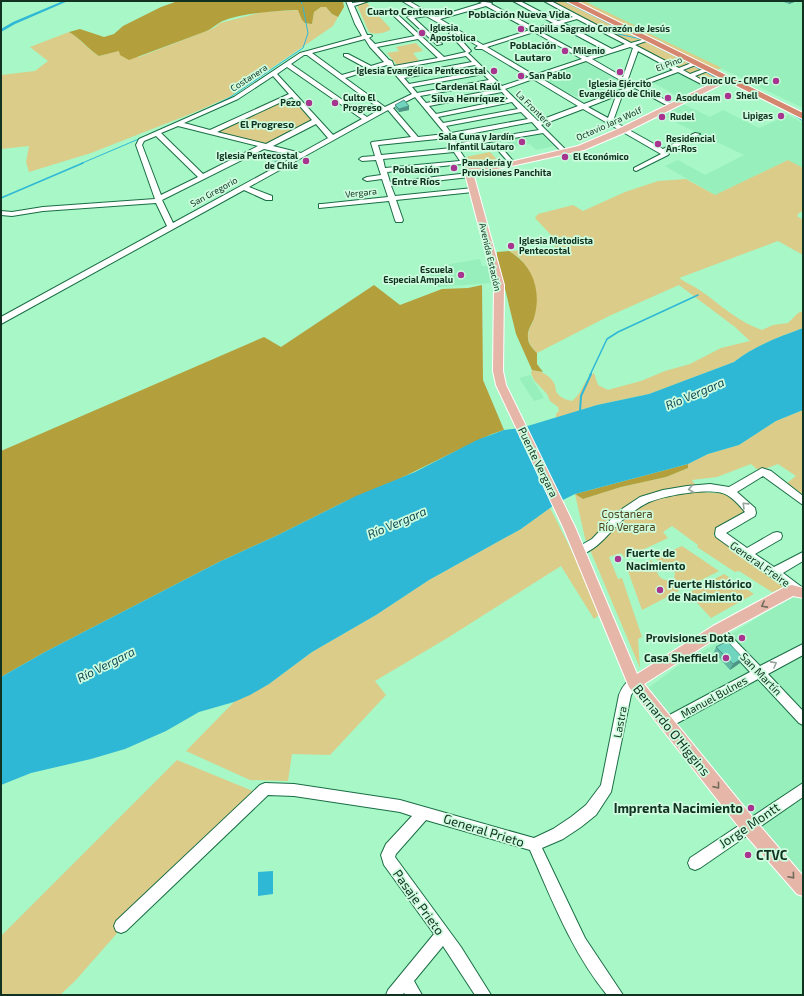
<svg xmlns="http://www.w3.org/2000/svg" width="804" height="996" font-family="'Exo 2',sans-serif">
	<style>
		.built { fill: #97efbb }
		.green { fill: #dbcc89 }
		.forest { fill: #b49f3d }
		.water { fill: #2fb8d6 }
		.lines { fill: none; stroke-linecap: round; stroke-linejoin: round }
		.stream-far2 { stroke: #2fb8d6; stroke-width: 1 }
		.stream-far1 { stroke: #2fb8d6; stroke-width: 1.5 }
		.stream { stroke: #2fb8d6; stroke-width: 2 }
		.canal { fill: #2fb8d6; fill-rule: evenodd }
		.minor-casing { stroke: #1a6e45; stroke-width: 2 }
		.major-casing { stroke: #fff; stroke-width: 2 }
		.highway-casing { stroke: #fff; stroke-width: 2 }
		.minor { fill: #fff; fill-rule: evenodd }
		.major { fill: #e6b6a8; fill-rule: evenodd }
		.highway { fill: #d5866e; fill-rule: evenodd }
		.wall { fill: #5fb7a3 }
		.shaded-wall { fill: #4e9585 }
		.building { fill: #6fd5be; stroke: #4e9585 }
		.oneway { stroke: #94a39b }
		.oneway2 { stroke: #716d5d }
		.poi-dot { fill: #a73590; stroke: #cefcdf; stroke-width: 1.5 }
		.labels { text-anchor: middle; stroke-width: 3.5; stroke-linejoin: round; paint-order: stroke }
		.far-poi-label { font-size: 9px; font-weight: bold; fill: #113220; stroke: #cefcdf; text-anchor: start }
		.far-street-label { font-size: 9px; fill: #113220; stroke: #cefcdf }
		.far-neighbourhood-label { font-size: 10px; font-weight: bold; fill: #113220; stroke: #cefcdf }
		.street-label { font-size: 11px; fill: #113220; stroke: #cefcdf }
		.park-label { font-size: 11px; fill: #4c431a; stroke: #cefcdf }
		.poi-label { font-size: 11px; font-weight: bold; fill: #113220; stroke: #cefcdf; text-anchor: start }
		.water-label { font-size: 12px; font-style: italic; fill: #0f4855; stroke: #cefcdf }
		.near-street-label { font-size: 13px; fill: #113220; stroke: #cefcdf }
		.near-poi-label { font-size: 13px; font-weight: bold; fill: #113220; stroke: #cefcdf; text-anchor: end }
	</style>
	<rect width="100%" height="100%" fill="#a8f7c7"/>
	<!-- built -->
	<g class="built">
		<polygon points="584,1 803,1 803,108 646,32"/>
		<polygon points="585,62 621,81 617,91 592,100 583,95 579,97 570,94 540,78"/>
		<polygon points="679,72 706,85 681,98 652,82"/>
		<polygon points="681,103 710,117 723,110 759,128 788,115 803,123 803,168 788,160 715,195 665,166 678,160 705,175 744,155 658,114"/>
		<polygon points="541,133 554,146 536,150 530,144 511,147 505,140"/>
		<polygon points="480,259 482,266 488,266 492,283 437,287 427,268"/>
		<polygon points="530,375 544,398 534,401 519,378"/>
		<polygon points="796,595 803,596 803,877 647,689 675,668 793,596"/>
	</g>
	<!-- green -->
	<g class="green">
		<polygon points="550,1 566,1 724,79 710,85"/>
		<polygon points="573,1 584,1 638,27 629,29"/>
		<path d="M366,2l24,26v2c-5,3 -16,5 -21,2l-12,-27z"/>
		<path d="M321,7h5l6,7 6,3 -5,9 -104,71 -36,16 -102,40 -62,19 -3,-10 3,-16 -28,3v-74l34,-4 13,-10 -18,-14 39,-15c12,7 18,17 30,24l20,-5 20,6 65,-25 10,-4 6,-5 43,-11 36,-2 3,10 3,3 7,1 2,-12z"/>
		<polygon points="646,32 722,68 715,70 665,46 663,42 643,34"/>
		<polygon points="416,43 423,51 413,53 419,61 397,65 387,53 399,51 396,47"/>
		<polygon points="288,99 302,106 313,121 266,144 217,132"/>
		<path d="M490,152l10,11c-12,1 -26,4 -34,-6z"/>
		<path d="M788,160l15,8v43l-4,2 -2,3 6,4v35l-25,-14 -99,37c7,5 15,8 22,13 20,14 37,31 61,39l11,-5 15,-2 10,-10 5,-2v17c-24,9 -49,18 -69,34l-74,28 -11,4 -52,11 -41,13v-4l3,-3 -1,-4 -8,-6 -3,-7 -13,-14 -3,-7 1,-3c10,1 19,6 23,15 1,4 0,6 3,9 3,4 9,6 14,7 10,-7 11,-21 22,-28l4,12 10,5 3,-1 30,-8 24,-10 25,-7 31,-16 29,-7 -15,-14 -56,-42 -70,31 -72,37c-10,-10 -12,-19 -4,-31l-5,-53 -9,-12 -10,-6 47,-1 -5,-15 -16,-17 3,-4 35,-9 10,6 42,-19 33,-11 28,-2 29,16z"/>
		<polygon points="803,410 803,495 787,483 796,476 778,464 759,471 751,464 717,477 692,480 700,492 731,494 748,512 744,519 713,535 784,585 782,589 772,592 739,571 735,572 697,547 698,545 672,526 663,532 668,538 625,558 621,553 609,557 618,579 622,578 642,637 638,639 640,668 585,538 575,494 583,499 586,498 621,487 666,477 688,468 688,464 708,454 739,445 776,421"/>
		<polygon points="550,508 599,605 599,615 594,619 561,566 449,637 375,681 386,695 330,755 292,754 288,781 250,780 186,751 234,702 269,684 312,652 376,615 429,580 521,529"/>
		<path d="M682,546l37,25 -35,18 -10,-11 1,-4c-2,-6 -6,-8 -12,-8l-8,-8z"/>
		<path d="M651,560l7,8 -1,4c2,6 7,9 13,8l9,11 -37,19 -14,-39z"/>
		<polygon points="724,574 754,594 711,618 688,593"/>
		<polygon points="177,760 263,795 119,931 75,981 60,995 1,995 1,936"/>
	</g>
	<!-- forest -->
	<g class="forest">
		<path d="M178,1h165l1,6 -6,10 -6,-3 -6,-7h-5l-7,5 -2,12 -7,-1 -3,-3 -4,-10c-17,0 -65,4 -79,13 -5,3 -9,7 -15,9l-75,28 -9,-5 -1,-4 -20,5c-11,-7 -18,-17 -30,-24l11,-3 24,8 10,-3 9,-8 38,-19z"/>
		<path d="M509,251c24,14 33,40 25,67 -2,7 -7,11 -6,20 0,6 5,11 9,15v11l6,8 -11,-2 -16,-36 -19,-78v-4z"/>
		<polygon points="374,285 400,305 442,289 468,288 482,285 483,380 504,430 492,434 454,452 401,478 344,502 276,536 219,562 45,652 1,677 1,451 264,337 281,347"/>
		<polygon points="688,464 688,468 666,477 621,487 586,498 583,499 575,494"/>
	</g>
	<!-- water -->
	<g class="water">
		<path d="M803,328v82l-27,11 -37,24 -31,9 -20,10 -113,30 -18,9 -36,26 -92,51 -53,35 -64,37 -43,32 -19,11 -16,7 -35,10 -33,19 -41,18 -34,10 -60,14 -30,12v-108l44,-25 174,-90 57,-26 80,-40 59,-24 62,-32 27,-10 17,-2 76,-23 52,-11 85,-32c20,-16 45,-25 69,-34z"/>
		<polygon points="273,871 273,894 258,896 258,872"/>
	</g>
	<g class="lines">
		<!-- stream-far2 -->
		<g class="stream-far2">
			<polyline points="301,1 302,4"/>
			<polyline points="564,1 612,25 618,34 641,39"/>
			<polyline points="645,41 691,64"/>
			<polyline points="694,66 701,70"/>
			<polyline points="706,72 718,79"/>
			<polyline points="786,110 803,121"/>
			<polyline points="196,114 229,98 303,48 308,33 303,7"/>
			<polyline points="80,164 141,138"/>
		</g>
		<!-- stream-far1 -->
		<g class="stream-far1">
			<polyline points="1,198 83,163"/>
			<polyline points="590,375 607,339 618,332 698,295"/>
		</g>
		<!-- stream -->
		<polyline class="stream" points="580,411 581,396 591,374"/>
		<!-- canal -->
		<polygon class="canal" points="63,1 68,1 15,24 1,32 1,29 13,22"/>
		<defs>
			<g id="minor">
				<path d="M346,1h6v2l17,-2 -15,5 13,29h4l1,1 -3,2 6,6 40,-8 -20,-19 -1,-1 3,-2 47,43 22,-5 -17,-19 4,-2 -27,-15 -12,2 28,26 -5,1 -30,-28 15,-4 -20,-12h7l27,16 46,-14 -4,-2 14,2 -1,1 44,24 18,-5 -40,-22h7l38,20 15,-4 -29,-16h7l80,42 18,-5v2l-14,5 44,23 15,-6h4v2l-15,6 7,4 16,-6h4v2l-15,6 19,11 -5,1 -31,-16 -37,14 33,19v2h-4l-35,-19 -12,5 -10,28 50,28 32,-16 5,1 -32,18 1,2 -1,1 -32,16 -2,-1v-2l27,-14 -78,-45 -42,16 26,26v2h-4l-20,-20 -83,14 -3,-1 1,1h4l3,2 -5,2 6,9 4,2 -1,2 1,2 -3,2 -5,-4 -75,8 3,10 79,-9 3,2 -3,2 -78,9 4,10 78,-8 4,2 -4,2 -77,8 7,20 -1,2h-6l-1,-2 -6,-19 -70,7v-4h3l66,-7 -6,-18 -15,2 -4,-2 4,-2 14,-2 -5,-15 -14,1 -3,-2 3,-2 13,-1 -4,-13 1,-1 39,-5 -23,-27 -139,77 23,9v4h-6l-22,-10 -243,134v-7l166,-91 -11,-23 -113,8 -31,5 -11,-1v-4l11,1 31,-5 112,-8 -19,-54 3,-6 95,-42 66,-44 62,-17 -7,-12zM486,6l44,24 -47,15 -43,-26zM577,19l48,25 -13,5 -49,-26zM557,25l49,26 -19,6 -48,-26zM534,32l48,27 -48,16 -47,-28zM455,33l23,13 -3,2 1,1h6l47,28 -27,9 -34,-33 3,-2zM365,39l5,8 14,15 -13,4 -23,-12h-4v2l22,12 -24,7 -30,-22zM418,39l20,19 -44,8 -2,-5 -3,-1 -12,-13zM630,47l3,1 -10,29 -31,-18zM638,51l35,19 -37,14 -8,-5zM304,55h3l73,54 -13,8 -76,-53zM466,56l6,6 -70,13 -6,-6zM586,61l45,25 -47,18 -45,-27zM387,65l25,29 -27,13 -40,-29zM475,65l5,6 -71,13 -5,-6zM287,67l75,52 -29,16 -56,-61zM483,74l6,6 -72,13 -5,-6zM273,76l16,18 -79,36 -26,-7 54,-24zM533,79l45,27 -40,15 -33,-32zM492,83l7,6 -73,14 -6,-7zM502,92l6,7 -72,15 -7,-8zM616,96l-8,22 -20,-11zM292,97l20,23 -46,24 -49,-12zM415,97l28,34 2,3 -27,3 -25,-29zM512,102l6,7 -75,14 -5,-6zM521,112l7,7 -77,14 -5,-7zM532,122l7,8 -79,13 -3,2 -4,-8zM316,124l12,14 -27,15 -28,-7zM178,126l80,20 -55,28 -42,-41zM156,136l42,41 -37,18 -19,-50 2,-4zM447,138l5,10 -71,7 -3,-10zM264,149l32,7 -123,67 -11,-23zM454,152l6,9 -75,7 -2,-9z"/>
				<polygon points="497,147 501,147 514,162 514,164 510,164 497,149"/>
				<path d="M762,468l9,3 32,25v9l-40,-29 -26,16 18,16 1,5 -1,3 -29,17 21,15 26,-15 4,-1 4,1 1,3 -1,3 -26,15 19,13 29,-15v9l-20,12 20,15v6l-4,2 -4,-2 -79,-57 -1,-3 1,-6 29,-16c-5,-6 -11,-13 -18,-17 -14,-9 -66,1 -80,8 -8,4 -14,9 -21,14 -16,13 -25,31 -46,38l-4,-1 -1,-3 1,-3 16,-9 27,-28 21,-14 23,-7 24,-4 23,-2 19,3z"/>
				<polygon points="718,625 722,627 760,666 803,644 803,655 768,674 803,711 803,725 799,723 758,679 670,727 666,729 662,727 660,723 662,719 750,672 714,633 712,630 714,627"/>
				<path d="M634,678l4,1 2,4 -9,12 -20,97 -15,23 -15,12 -18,12 -21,9 43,90 38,57h-16c-35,-43 -55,-95 -77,-145l-104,-30 -30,34 -1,3 66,90 30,48h-16l-32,-49 -29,35 8,14h-16l-2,-2 -2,2h-16l2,-5 46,-56 -50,-69 -3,-10 5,-11 26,-28 -12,-4 -106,-16 -26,-1 -142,136 -5,2 -5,-2 -2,-5 2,-5 144,-136 5,-2 29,1 106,16 134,38 19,-9 18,-12 15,-12 15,-20 18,-90c3,-8 7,-14 15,-17z"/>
				<polygon points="803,783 803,797 700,868 695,870 690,868 688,863 690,858"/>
			</g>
			<polygon id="major" points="725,77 731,77 732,79 626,132 584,150 493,170 472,169 504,285 503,371 506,385 575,527 637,674 713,626 787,586 792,585 803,588 803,598 793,596 723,634 644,684 754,819 803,876 803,896 797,894 742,831 629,687 563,527 496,385 493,371 494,285 463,166 467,164 493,166 578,146 620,128"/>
			<polygon id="highway" points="566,1 576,1 803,113 803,119"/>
		</defs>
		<!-- minor casing -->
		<use href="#minor" class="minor-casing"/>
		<!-- major casing -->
		<use href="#major" class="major-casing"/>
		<!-- highway casing -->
		<use href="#highway" class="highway-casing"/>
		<!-- minor -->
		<use href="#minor" class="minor"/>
		<!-- major -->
		<use href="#major" class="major"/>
		<!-- highway -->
		<use href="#highway" class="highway"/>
	</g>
	<!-- wall -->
	<g class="wall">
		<polygon points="781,1 797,1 789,4"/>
		<polygon points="395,105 409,106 409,110 399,112 395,108"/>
		<polygon points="270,156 283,156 283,160 277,163 270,159"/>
		<polygon points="716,647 740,663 730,670 714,652"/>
	</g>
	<!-- shaded-wall -->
	<g class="shaded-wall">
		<polygon points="790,1 797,1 789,4"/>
		<polygon points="409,106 409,110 399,112 399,109"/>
		<polygon points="283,156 283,160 277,163 277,159"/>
		<polygon points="743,658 740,663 730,670 733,664"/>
	</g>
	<!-- building -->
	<g class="building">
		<polygon points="404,100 409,106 399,109 395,105"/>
		<polygon points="276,152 283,156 277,159 270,156"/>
		<polygon points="727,641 743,658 733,664 716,647"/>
	</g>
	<!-- one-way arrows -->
	<defs><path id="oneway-chevron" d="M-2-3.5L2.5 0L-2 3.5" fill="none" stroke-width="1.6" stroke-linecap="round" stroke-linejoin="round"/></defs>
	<g class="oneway">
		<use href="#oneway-chevron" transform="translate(691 489) rotate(170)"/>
		<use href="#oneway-chevron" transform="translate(745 505) rotate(-136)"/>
		<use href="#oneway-chevron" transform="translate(774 664) rotate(-29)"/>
	</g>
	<g class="oneway2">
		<use href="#oneway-chevron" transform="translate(764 605) rotate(152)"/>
		<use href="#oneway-chevron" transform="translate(717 786) rotate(51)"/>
		<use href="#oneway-chevron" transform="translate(792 876) rotate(49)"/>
	</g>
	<!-- markers -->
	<g class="poi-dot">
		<circle cx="521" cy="29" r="4"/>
		<circle cx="422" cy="33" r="4"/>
		<circle cx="565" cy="51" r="4"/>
		<circle cx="494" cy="71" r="4"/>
		<circle cx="620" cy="72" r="4"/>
		<circle cx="521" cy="76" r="4"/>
		<circle cx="776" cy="81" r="4"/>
		<circle cx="728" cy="96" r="4"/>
		<circle cx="668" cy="98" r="4"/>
		<circle cx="309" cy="103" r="4"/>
		<circle cx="335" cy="103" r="4"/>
		<circle cx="781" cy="116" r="4"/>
		<circle cx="662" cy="117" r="4"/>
		<circle cx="522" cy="142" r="4"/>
		<circle cx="658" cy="144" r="4"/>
		<circle cx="565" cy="157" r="4"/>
		<circle cx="306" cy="161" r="4"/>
		<circle cx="454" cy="168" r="4"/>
		<circle cx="511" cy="246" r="4"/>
		<circle cx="461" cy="275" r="4"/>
		<circle cx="618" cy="559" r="4"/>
		<circle cx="660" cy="590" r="4"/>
		<circle cx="742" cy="638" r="4"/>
		<circle cx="726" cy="658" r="4"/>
		<circle cx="751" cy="808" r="4"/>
		<circle cx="748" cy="855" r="4"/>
	</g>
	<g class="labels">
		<!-- far-poi labels -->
		<g class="far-poi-label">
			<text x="430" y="31">Iglesia<tspan x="430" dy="10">Apostolica</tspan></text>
			<text x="529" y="32">Capilla Sagrado Corazón de Jesús</text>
			<text x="573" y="54">Milenio</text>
			<text x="486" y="74" text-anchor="end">Iglesia Evangélica Pentecostal</text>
			<text x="529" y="79">San Pablo</text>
			<text x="768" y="84" text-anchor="end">Duoc UC - CMPC</text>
			<text x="620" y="87" text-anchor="middle">Iglesia Ejército<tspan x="620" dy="10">Evangélico de Chile</tspan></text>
			<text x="736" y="99">Shell</text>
			<text x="343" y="101">Culto El<tspan x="343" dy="10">Progreso</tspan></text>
			<text x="676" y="101">Asoducam</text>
			<text x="301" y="106" text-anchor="end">Pezo</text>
			<text x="773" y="119" text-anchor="end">Lipigas</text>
			<text x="670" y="120">Rudel</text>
			<text x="514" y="140" text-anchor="end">Sala Cuna y Jardín<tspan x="514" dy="10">Infantil Lautaro</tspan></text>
			<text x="666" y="142">Residencial<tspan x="666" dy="10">An-Ros</tspan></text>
			<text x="298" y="159" text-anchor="end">Iglesia Pentecostal<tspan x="298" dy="10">de Chile</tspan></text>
			<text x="573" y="160">El Económico</text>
			<text x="462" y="166">Panadería y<tspan x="462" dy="10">Provisiones Panchita</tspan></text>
			<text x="519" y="244">Iglesia Metodista<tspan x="519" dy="10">Pentecostal</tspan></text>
			<text x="453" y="273" text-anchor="end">Escuela<tspan x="453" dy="10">Especial Ampalu</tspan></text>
		</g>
		<!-- far-street labels -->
		<g class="far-street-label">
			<text transform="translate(669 64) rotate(-21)" y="3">El Pino</text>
			<text transform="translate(249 78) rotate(-33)" y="3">Costanera</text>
			<text transform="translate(534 109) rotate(45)" y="3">La Frontera</text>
			<text transform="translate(609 124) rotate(-24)" y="3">Octavio Jara Wolf</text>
			<text transform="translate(214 192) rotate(-29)" y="3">San Gregorio</text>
			<text transform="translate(361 193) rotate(-6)" y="3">Vergara</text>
			<text transform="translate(490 257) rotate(77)" y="3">Avenida Estación</text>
		</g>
		<!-- far-neighbourhood labels -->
		<g class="far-neighbourhood-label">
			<text x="410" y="15">Cuarto Centenario</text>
			<text x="519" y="18">Población Nueva Vida</text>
			<text x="533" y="49">Población<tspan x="533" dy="12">Lautaro</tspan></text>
			<text x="468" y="90">Cardenal Raúl<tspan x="468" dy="12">Silva Henríquez</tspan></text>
			<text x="267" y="128">El Progreso</text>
			<text x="416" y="173">Población<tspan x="416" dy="12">Entre Ríos</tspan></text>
		</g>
		<!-- street labels -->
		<g class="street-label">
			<text transform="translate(538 462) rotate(64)" y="4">Puente Vergara</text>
			<text transform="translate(760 564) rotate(35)" y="4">General Freire</text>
			<text transform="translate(761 674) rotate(46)" y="4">San Martín</text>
			<text transform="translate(714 697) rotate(-29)" y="4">Manuel Bulnes</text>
			<text transform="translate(620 722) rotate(-79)" y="4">Lastra</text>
		</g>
		<!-- park labels -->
		<g class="park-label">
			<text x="627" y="518">Costanera<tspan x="627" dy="13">Río Vergara</tspan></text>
		</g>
		<!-- poi labels -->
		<g class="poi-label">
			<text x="626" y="557">Fuerte de<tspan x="626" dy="13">Nacimiento</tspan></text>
			<text x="668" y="588">Fuerte Histórico<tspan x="668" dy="13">de Nacimiento</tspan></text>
			<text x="734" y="642" text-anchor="end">Provisiones Dota</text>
			<text x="718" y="662" text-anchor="end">Casa Sheffield</text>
		</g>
		<!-- water labels -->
		<g class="water-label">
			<text transform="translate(695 394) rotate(-23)" y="4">Río Vergara</text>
			<text transform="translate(397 523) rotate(-23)" y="4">Río Vergara</text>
			<text transform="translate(106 665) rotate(-27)" y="4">Río Vergara</text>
		</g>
		<!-- near-street labels -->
		<g class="near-street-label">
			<text transform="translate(672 730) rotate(51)" y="5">Bernardo O'Higgins</text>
			<text transform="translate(749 825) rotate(-34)" y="5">Jorge Montt</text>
			<text transform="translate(484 830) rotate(17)" y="5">General Prieto</text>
			<text transform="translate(419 902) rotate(54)" y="5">Pasaje Prieto</text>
		</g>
		<!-- near-poi labels -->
		<g class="near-poi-label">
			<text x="743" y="813">Imprenta Nacimiento</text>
			<text x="756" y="860" text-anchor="start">CTVC</text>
		</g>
	</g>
	<!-- border -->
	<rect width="804" height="996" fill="none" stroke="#113220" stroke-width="4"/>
</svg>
